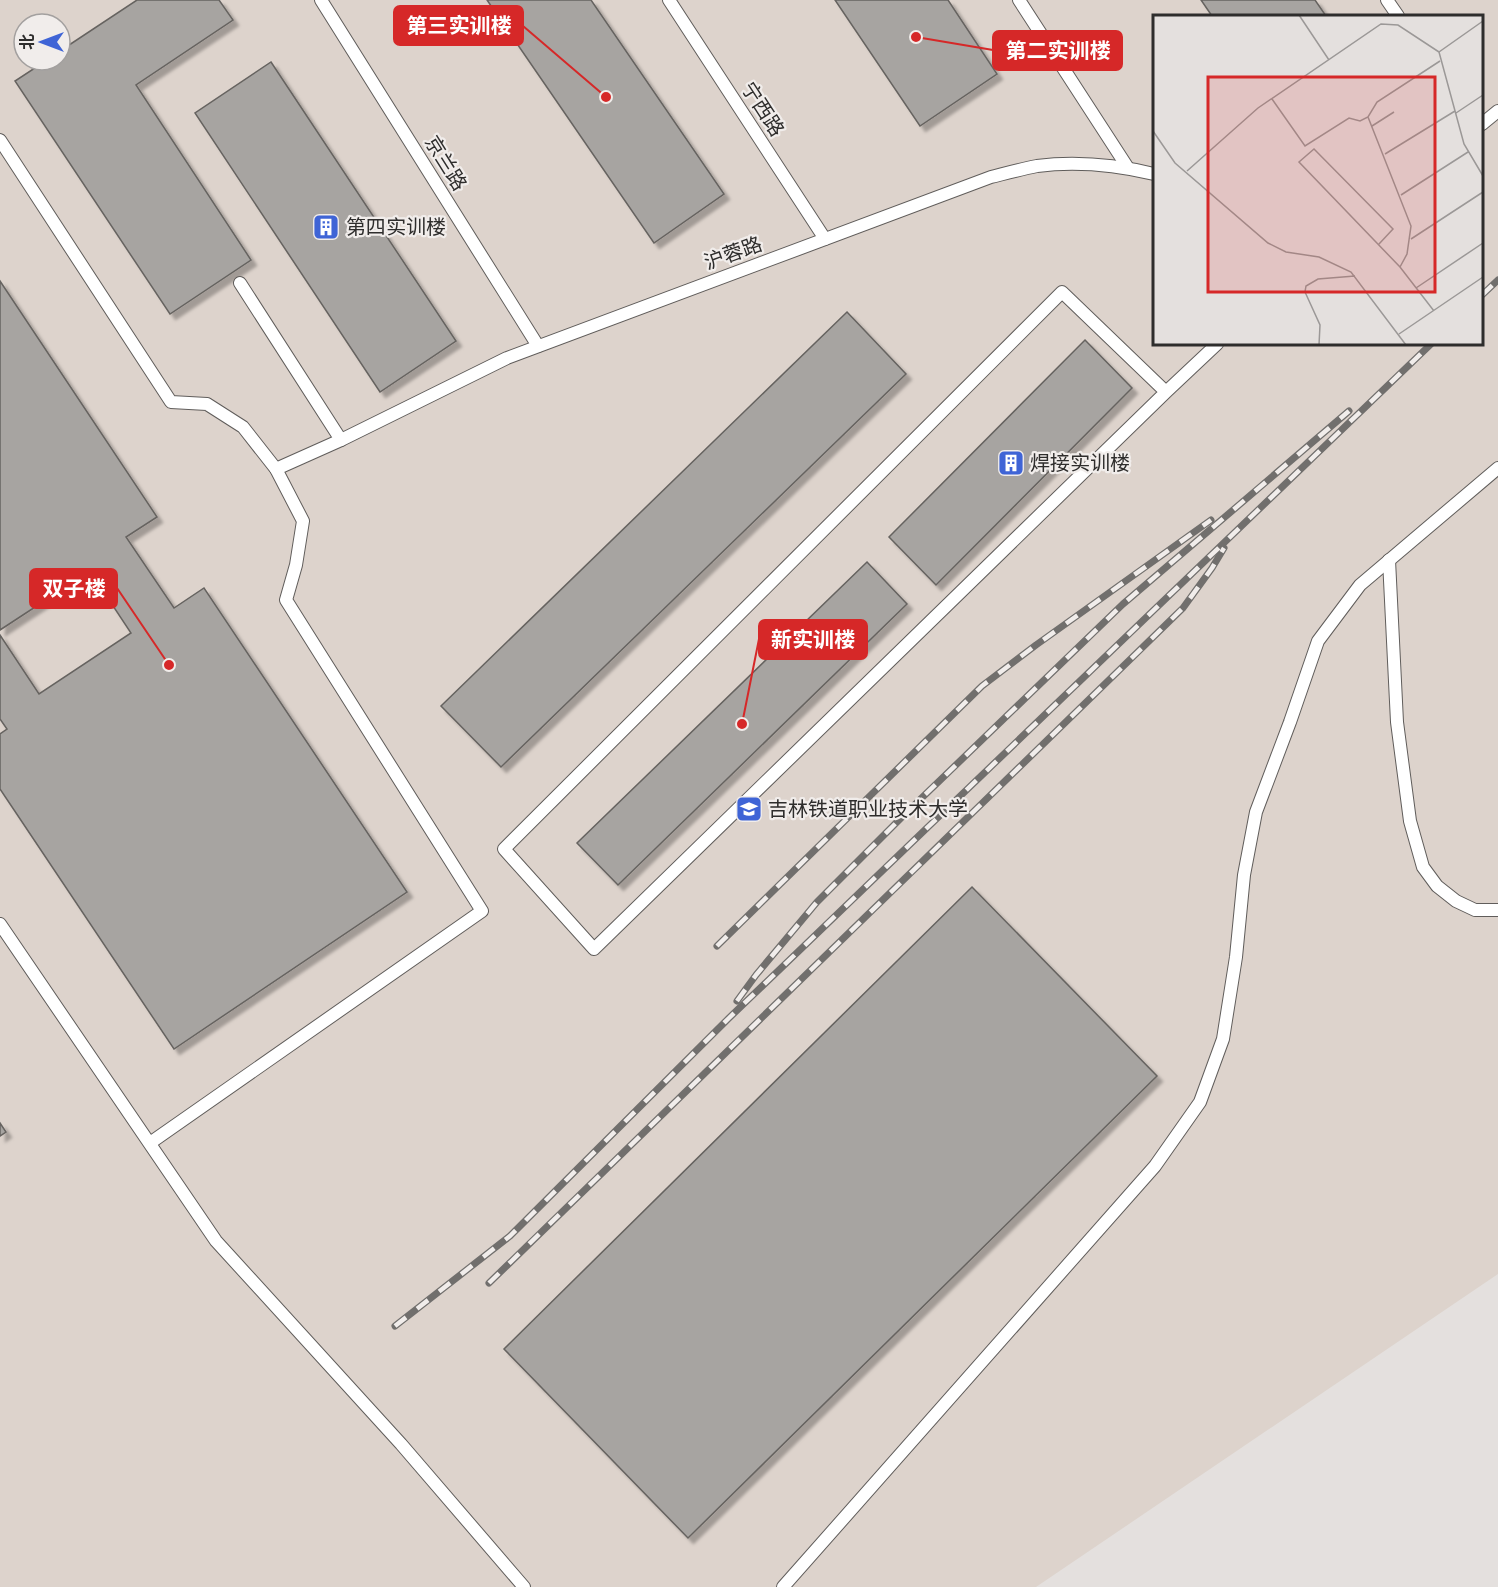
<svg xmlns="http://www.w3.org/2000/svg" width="1498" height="1587" font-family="'Noto Sans','Noto Sans SC',sans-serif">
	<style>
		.built { fill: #ddd3cc; fill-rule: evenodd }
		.building { fill: #a7a4a1; stroke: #666360; stroke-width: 1.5; filter: url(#shadow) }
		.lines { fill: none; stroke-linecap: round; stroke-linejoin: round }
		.service-casing { stroke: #605d5b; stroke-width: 14 }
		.service { stroke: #fff; stroke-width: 12 }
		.rail-casing { stroke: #716f6d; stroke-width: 7 }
		.rail { stroke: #f1edeb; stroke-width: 4.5; stroke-dasharray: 14; stroke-linecap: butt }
		.labels { text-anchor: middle; stroke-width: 4.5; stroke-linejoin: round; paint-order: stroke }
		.street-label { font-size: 20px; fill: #2e2d2c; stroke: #f1edeb }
		.poi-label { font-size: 20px; fill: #2e2d2c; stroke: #f1edeb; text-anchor: start }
		.inset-road { fill: none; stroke: #9b9897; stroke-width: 1.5 }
		.view { fill: #d62828; fill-opacity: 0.15; stroke: #d62828; stroke-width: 3 }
		.inset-edge { fill: none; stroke: #2e2d2c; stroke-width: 3 }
		.leader { fill: none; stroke: #d62828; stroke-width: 2 }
		.callout-dot { fill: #d62828; stroke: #f1edeb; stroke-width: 2 }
		.callout { fill: #d62828; stroke: #d62828; stroke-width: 2 }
		.callout-label { font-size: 21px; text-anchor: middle; font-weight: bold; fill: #fff }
	</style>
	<defs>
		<filter id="shadow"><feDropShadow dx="5.5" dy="5.5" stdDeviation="1.5" flood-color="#0004"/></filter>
	</defs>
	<rect width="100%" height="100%" fill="#e4e0de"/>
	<!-- built -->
	<path class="built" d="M0,0h1498v1274l-462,313h-1036zM1154,16h328v328h-328zM24,24h36v36h-36z"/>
	<!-- building -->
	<g class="building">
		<polygon points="137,0 219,0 233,20 136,85 251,260 170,314 15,81 47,60 60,60 60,51"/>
		<polygon points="487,0 591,0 724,194 654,243"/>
		<polygon points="835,0 948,0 997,74 920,126"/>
		<polygon points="1201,0 1315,0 1326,16 1212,16"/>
		<polygon points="271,62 456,341 380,392 195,113"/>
		<polygon points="0,281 157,517 126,537 174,608 204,588 407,892 174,1049 0,789 0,734 7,729 0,719 0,635 39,694 131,633 90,571 0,630"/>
		<polygon points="847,312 906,374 501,767 441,706"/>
		<polygon points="1085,340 1132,388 936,585 889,537"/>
		<polygon points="867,562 907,604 618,885 577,843"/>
		<polygon points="972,887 1157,1076 688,1538 504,1349"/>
		<polygon points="0,1123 6,1132 0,1136"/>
	</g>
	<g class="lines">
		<defs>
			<g id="service">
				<polyline points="321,0 538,346"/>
				<polyline points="669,0 825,239"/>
				<polyline points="1019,0 1128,168"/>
				<polyline points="1387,0 1398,16"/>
				<polyline points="1482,124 1498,111"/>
				<polyline points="0,140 171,402 207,404 243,427 276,469 303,521 296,565 286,600 482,911 150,1143"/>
				<polyline points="240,283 341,440"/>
				<polyline points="1166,392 1062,292 504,849 594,949 1166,392 1217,344"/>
				<path d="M276,469l65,-29 166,-82 484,-181c16,-4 31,-8 46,-11 40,-5 79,-1 117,8"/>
				<polyline points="1389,560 1397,722 1410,821 1423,867 1437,886 1456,901 1475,910 1498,910"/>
				<polyline points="0,924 216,1241 401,1444 524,1587"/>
				<polyline points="783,1587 1155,1166 1200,1102 1223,1039 1236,957 1244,875 1256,812 1290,722 1318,641 1360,585 1498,468"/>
			</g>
		</defs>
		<!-- service casing -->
		<use href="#service" class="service-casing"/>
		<!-- service -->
		<use href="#service" class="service"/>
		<defs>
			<g id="rail">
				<polyline points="1482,295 1498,280"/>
				<polyline points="717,946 982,686 1036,645 1211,520"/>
				<polyline points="737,1001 756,975 817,902 904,815 1123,604 1349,411"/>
				<polyline points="489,1283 1183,608 1212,568 1224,548"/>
				<polyline points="395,1326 510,1236 729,1018 1431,344"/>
			</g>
		</defs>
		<!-- rail casing -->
		<use href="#rail" class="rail-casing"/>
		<!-- rail -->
		<use href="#rail" class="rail"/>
	</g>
	<!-- icons -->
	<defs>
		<symbol id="building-square" viewBox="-11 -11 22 22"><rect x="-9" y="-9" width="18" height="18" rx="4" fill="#3f64d6" stroke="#f1edeb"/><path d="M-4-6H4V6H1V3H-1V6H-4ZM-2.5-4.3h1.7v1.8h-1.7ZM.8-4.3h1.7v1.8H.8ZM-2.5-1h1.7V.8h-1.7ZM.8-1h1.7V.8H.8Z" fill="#fff"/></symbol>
		<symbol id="university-square" viewBox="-11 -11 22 22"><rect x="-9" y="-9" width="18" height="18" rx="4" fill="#3f64d6" stroke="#f1edeb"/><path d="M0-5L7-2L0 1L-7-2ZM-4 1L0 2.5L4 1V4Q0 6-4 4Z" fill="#fff"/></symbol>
	</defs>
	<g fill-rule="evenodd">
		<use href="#building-square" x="311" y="212" width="30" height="30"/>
		<use href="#building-square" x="996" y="448" width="30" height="30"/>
		<use href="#university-square" x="734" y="794" width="30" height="30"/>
	</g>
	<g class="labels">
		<!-- street labels -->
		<g class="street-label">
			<text transform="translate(763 109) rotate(57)" y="7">宁西路</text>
			<text transform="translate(446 163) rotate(58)" y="7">京兰路</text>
			<text transform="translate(733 253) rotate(-20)" y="7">沪蓉路</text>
		</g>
		<!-- poi labels -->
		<g class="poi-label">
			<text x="346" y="234">第四实训楼</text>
			<text x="1030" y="470">焊接实训楼</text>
			<text x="768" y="816">吉林铁道职业技术大学</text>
		</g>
	</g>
	<!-- overview -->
	<g transform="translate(1153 15)">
		<rect width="330" height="330" fill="#e4e0de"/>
		<path class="inset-road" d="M146,0l30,45M330,6l-44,31 25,92 19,32M119,84l33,47 44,-28 11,3 8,-4 9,-15 63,-41M303,98l27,-18M215,102l43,109 -4,28 -7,13M219,111l22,-14M0,116l22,32 93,80 18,9 33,5 32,15 55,73M232,139l70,-43M34,156l71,-63 123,-84 17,1 41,27M248,180l67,-43M258,224l72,-47M226,229l14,-15 -79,-80 -15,13 101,105 34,44M263,273l67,-45M246,319l84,-57M166,330l1,-20 -15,-33 1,-6 12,-7 37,-3"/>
		<path class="view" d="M55,62h227v215h-227z"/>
		<rect width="330" height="330" class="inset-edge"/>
	</g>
	<!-- callouts -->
	<path class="leader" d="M606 97L523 26M916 37L993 50M169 665L117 588M742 724L759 639"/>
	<g class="callout-dot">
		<circle cx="606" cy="97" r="6"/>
		<circle cx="916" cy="37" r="6"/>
		<circle cx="169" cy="665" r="6"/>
		<circle cx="742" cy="724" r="6"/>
	</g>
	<g class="callout">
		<rect x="394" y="6" width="129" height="39" rx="6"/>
		<rect x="993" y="31" width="129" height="39" rx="6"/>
		<rect x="30" y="569" width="87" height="39" rx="6"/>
		<rect x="759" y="620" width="108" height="39" rx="6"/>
	</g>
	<g class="callout-label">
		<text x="459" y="33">第三实训楼</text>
		<text x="1058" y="58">第二实训楼</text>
		<text x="74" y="596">双子楼</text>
		<text x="813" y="647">新实训楼</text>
	</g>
	<!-- north arrow -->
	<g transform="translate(42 42) rotate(270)"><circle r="28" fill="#f1edeb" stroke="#a3a09f" stroke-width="1.5"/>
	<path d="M0-4.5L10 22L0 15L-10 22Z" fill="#3f64d6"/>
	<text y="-9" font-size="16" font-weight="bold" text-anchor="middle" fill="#2e2d2c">北</text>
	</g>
</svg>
